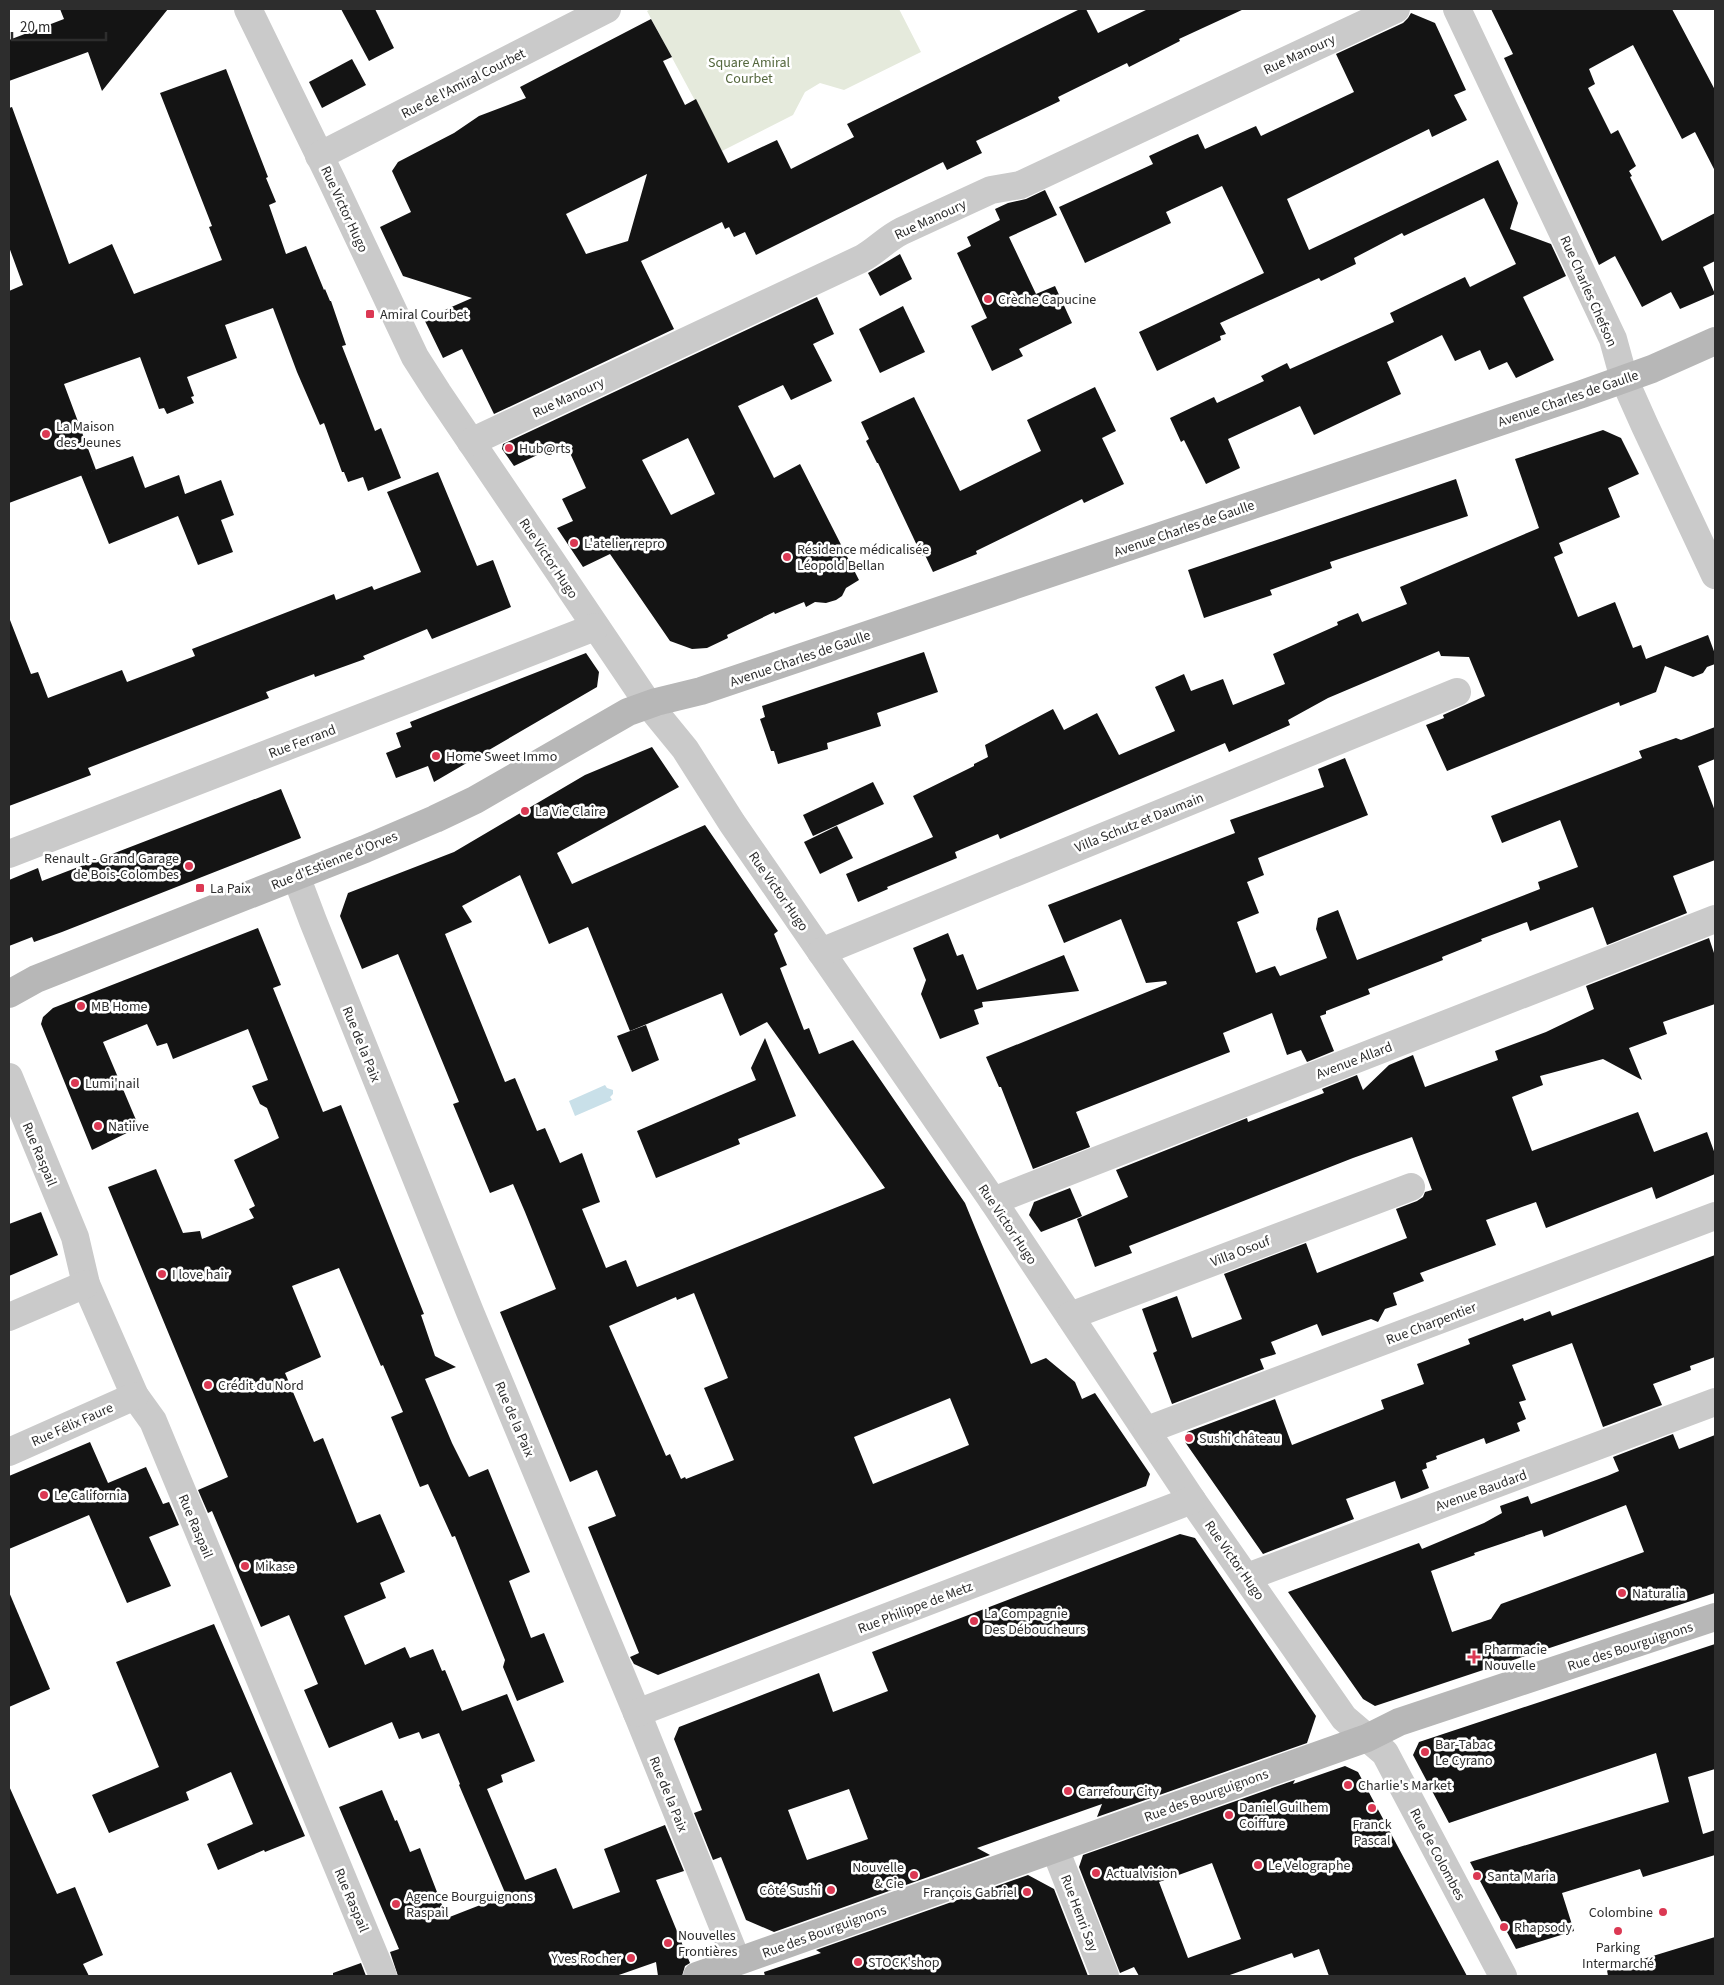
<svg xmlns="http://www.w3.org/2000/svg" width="1724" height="1985" font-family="'Source Sans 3',sans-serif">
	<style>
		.green { fill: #e5eadc }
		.water { fill: #c9e0e9 }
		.building { fill: #141414; fill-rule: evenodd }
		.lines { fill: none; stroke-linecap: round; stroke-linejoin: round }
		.street { stroke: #cacaca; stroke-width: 28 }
		.secondary { stroke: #b7b7b7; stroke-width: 28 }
		.poi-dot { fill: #db3853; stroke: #fff; stroke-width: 2 }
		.labels { text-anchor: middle; stroke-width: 5; stroke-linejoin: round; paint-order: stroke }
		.street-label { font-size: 14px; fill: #2d2d2d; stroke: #fff }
		.park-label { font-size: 14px; fill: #54673d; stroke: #fff }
		.poi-label { font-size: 14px; fill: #2d2d2d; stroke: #fff; text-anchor: start }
	</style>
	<rect width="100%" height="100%" fill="#fff"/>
	<!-- green -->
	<polygon class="green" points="651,9 899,9 921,52 844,90 820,83 805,92 793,115 722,151 647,11"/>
	<!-- water -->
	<polygon class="water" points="605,1085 607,1088 613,1090 613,1094 610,1097 612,1100 575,1116 569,1101"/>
	<!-- building -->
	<g class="building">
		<polygon points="60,9 168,9 102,91 88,52 9,81 9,40 64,19"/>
		<polygon points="341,9 375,9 394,48 369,61"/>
		<path d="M1080,9h6l12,24 50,-24h96l-65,30 1,2 -51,26 -2,-4 -69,34 2,4 -84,40 6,12 -35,17 -4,-8 -187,93 -11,-23 -11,5 -5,-10 -4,2 -3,-7 -81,39 33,68 -180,85 -32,-65 -19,9 -19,-39 48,-21 -69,-22 -23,-49 31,-15 -19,-41 6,-9 56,-29 25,-17 47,-18 -6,-11 131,-68 21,38 -9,4 22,44 11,-6 32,64 49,-23 14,29 63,-32 -7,-13zM647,174l-19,67 -42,13 -20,-40z"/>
		<polygon points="1491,9 1672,9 1715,90 1715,171 1695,132 1682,139 1633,45 1589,69 1595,84 1588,88 1611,134 1618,130 1636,166 1629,171 1632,176 1630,177 1662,241 1715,213 1715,261 1703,267 1715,294 1680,309 1671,292 1642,307 1615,256 1599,265 1504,58 1513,54"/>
		<polygon points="1411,13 1435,23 1466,90 1454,95 1467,120 1432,137 1429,129 1287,199 1309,250 1498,160 1518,203 1510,229 1551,244 1566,276 1523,297 1554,360 1516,378 1507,362 1489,370 1480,350 1455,361 1442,335 1387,362 1401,394 1314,435 1300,406 1228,439 1240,468 1206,484 1184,440 1181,442 1170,418 1214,397 1217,403 1264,381 1261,376 1287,363 1290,369 1394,322 1390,313 1465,277 1470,287 1516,264 1484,198 1404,236 1402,233 1354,258 1356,264 1321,281 1319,278 1220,323 1226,334 1220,336 1221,340 1157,371 1139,332 1264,273 1222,186 1166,212 1171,223 1085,263 1059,207 1153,164 1149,156 1190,137 1198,134 1205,149 1256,126 1261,136 1354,92 1336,54 1403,23 1408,18"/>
		<polygon points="352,59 366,85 322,108 309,82"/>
		<polygon points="226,69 268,177 266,178 276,202 269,205 286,254 306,246 324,290 325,289 330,301 331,301 346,345 342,346 375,431 381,428 401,478 368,491 363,477 348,482 344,472 342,472 324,423 320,425 297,372 273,308 225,325 237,358 187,377 194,396 191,397 194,403 167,414 164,408 159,409 140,357 64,384 96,470 9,503 9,291 23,285 9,247 9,108 12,107 69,264 112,244 134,294 222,260 209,227 212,226 160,93"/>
		<polygon points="1045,190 1057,215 1009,237 1036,294 1055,286 1072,323 1019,349 1023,356 992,371 971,326 987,318 957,253 971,246 967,237 1000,220 995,209 1008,203 1026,199"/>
		<polygon points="900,254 912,279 880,296 868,273"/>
		<path d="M817,297l17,37 -21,10 19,37 -41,19 -8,-15 -45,21 36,72 26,-14 59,116 -13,8 -4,8 -6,4 -10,3 -11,-1 -9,5 -2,-5 -29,12 -1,-2 -47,23 1,3 -21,10 -15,1 -22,-8 -60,-87 -27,13 -26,-39 16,-7 -11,-22 24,-11 -21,-46 -51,24 -12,-17 1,-5zM688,438l27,56 -44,21 -29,-55z"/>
		<polygon points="903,306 925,352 880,373 859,329"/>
		<polygon points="1095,387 1116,431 1102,438 1124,484 1084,503 1082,499 976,551 977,554 933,572 925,555 922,556 878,463 877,463 866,441 869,439 861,422 914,397 960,491 1041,451 1027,420"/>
		<polygon points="1603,430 1621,438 1639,474 1608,488 1620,517 1559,543 1563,553 1554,557 1578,617 1615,602 1633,648 1641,645 1646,659 1708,635 1715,654 1715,664 1707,667 1703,673 1693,677 1665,666 1656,692 1620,706 1619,702 1447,771 1426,725 1444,718 1443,715 1485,696 1469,657 1441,656 1439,651 1328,698 1288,720 1290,725 1229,752 1225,743 1000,839 998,834 955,852 957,858 887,887 888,889 858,902 846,874 933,837 913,796 974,766 974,764 988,757 985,745 1053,709 1064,730 1097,713 1119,755 1175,731 1155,687 1184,674 1191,691 1223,679 1233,705 1285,684 1273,654 1338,625 1337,622 1358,613 1362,622 1407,604 1400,587 1539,528 1515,459"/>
		<polygon points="133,456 145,488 179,475 185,494 221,480 234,515 221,520 233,552 198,565 178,516 109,544 81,475"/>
		<polygon points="438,472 477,566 493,560 511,607 432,639 427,629 363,656 365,659 315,677 314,674 266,692 269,698 88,768 91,775 9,806 9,621 10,620 31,674 38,672 48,698 122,670 127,682 195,656 192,649 334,594 336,600 372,586 374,590 421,572 387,492"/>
		<polygon points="1456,479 1468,516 1330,562 1332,568 1270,590 1272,595 1204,618 1188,570"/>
		<polygon points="924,652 938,692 877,713 881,726 827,743 828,749 778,764 774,751 771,751 760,719 765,717 762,706"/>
		<polygon points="586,653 599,672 597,687 434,782 428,766 396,778 386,753 401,747 396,733 412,727 410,722"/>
		<polygon points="1715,727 1715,759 1698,766 1715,811 1715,860 1673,876 1687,913 1607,945 1593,907 1530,931 1527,922 1481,939 1482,941 1442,957 1443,960 1368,989 1370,994 1326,1011 1326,1014 1320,1016 1334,1051 1307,1062 1301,1050 1287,1055 1272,1013 1223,1033 1230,1052 1076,1112 1090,1147 1033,1169 1001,1087 999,1087 986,1057 1167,984 1166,981 1146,983 1121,919 1064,943 1048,905 1235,833 1230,820 1324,787 1318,769 1345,758 1368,815 1258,858 1264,875 1247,882 1259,913 1237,922 1256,973 1275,966 1280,976 1327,958 1316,929 1318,918 1338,910 1357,960 1540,889 1538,882 1578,867 1560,820 1502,843 1491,816 1642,758 1639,751 1676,738 1681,740"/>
		<path d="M652,747l27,40 -122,66 15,31 133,-59 73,106 -4,3 13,31 -7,3 24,62 5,-2 10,26 34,-14 112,163 66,161 15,-6 29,24 7,17 13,-6 55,81 -4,12 -488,189 -24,-11 -4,-7 9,-4 -51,-126 28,-11 -19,-46 -27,12 -70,-170 56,-23 -31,-77 -12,-28 -23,9 -37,-89 6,-2 -61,-148 -36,15 -22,-53 8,-23 106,-41 131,-77zM520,875l29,69 39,-17 42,104 92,-38 18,43 27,-14 118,166 -248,99 -11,-27 -20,8 -24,-59 18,-7 -18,-49 -22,10 -15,-35 -8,3 -22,-53 -10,4 -60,-148 27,-12 -10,-16zM694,1293l34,85 -24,10 30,72 -48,19 -1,-2 -4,2 -11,-25 -4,2 -57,-130 67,-29 1,3zM950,1398l19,47 -96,39 -19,-47z"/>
		<polygon points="873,782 884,804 813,836 803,815"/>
		<polygon points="281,789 301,838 62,932 34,942 32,937 9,946 9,880 38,868 42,881"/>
		<polygon points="837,826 853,858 820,874 804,842"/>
		<polygon points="258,928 281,985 273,988 323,1112 341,1105 424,1314 421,1315 435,1356 456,1367 425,1379 452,1443 469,1477 488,1469 530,1572 509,1581 531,1638 544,1633 564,1682 517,1701 503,1667 505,1660 455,1536 452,1537 428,1484 420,1487 391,1417 403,1412 383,1365 381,1366 339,1268 292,1286 321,1357 285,1373 314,1442 323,1438 357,1523 380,1514 405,1572 380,1583 386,1598 344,1616 365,1665 405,1647 410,1658 433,1649 442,1671 445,1670 462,1711 507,1694 535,1761 501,1775 503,1782 487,1789 525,1880 556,1868 573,1909 620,1892 604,1849 665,1825 684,1871 656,1880 690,1963 685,1966 682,1976 658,1976 656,1962 616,1976 398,1976 390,1952 399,1949 339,1807 382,1790 395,1821 397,1820 410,1852 420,1848 447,1918 506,1895 459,1785 460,1784 439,1733 422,1739 419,1732 399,1739 392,1722 329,1748 304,1690 318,1684 289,1615 261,1627 212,1511 208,1513 198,1490 228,1477 108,1187 156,1169 183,1233 200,1231 202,1239 254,1218 249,1209 255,1206 234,1160 279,1138 267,1108 260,1104 252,1086 268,1080 248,1029 173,1059 167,1043 157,1046 147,1024 103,1042 139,1127 92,1150 41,1024 43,1017 53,1008"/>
		<polygon points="948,933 957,956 963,954 977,990 1064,955 1079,991 982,1002 983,1007 974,1010 979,1024 940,1039 921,994 926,980 913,948"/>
		<polygon points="1709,938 1715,956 1715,1004 1663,1022 1667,1034 1629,1048 1642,1080 1603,1059 1540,1076 1543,1085 1512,1097 1532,1151 1638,1112 1654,1152 1707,1132 1715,1154 1715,1174 1656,1199 1652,1187 1546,1228 1536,1202 1486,1220 1496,1245 1420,1273 1424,1281 1393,1293 1397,1305 1385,1309 1378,1322 1371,1319 1322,1336 1317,1324 1271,1342 1276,1354 1260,1359 1264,1369 1172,1404 1153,1353 1157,1351 1142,1309 1177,1296 1192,1338 1242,1319 1224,1274 1306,1243 1317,1273 1407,1238 1396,1209 1417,1201 1423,1197 1425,1192 1432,1190 1412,1137 1353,1158 1129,1246 1132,1253 1095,1267 1077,1219 1128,1197 1116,1170 1247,1118 1248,1122 1324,1093 1322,1089 1357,1075 1363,1090 1389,1065 1413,1055 1425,1087 1498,1060 1495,1051 1546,1032 1594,1009 1586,986"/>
		<polygon points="646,1025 659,1060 632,1072 617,1036"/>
		<polygon points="765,1038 796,1116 738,1139 740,1144 656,1178 637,1131 756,1080 751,1068"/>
		<polygon points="1070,1188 1082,1216 1041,1232 1029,1215 1034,1202"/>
		<polygon points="41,1212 58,1255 9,1276 9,1224"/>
		<polygon points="1715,1255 1715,1357 1690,1366 1691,1370 1653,1384 1662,1405 1603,1427 1572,1343 1512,1365 1526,1400 1519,1402 1526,1419 1517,1423 1520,1431 1486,1444 1484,1438 1436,1456 1437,1459 1426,1463 1427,1468 1422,1470 1429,1488 1417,1493 1401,1499 1395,1481 1346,1499 1354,1519 1263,1554 1185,1442 1187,1432 1275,1399 1292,1445 1384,1409 1381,1400 1424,1384 1417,1364 1470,1344 1468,1339 1523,1318 1524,1321 1550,1311 1552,1316"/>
		<path d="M1673,1434l6,15 36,-14v158l-340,113 -12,-7 -75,-107 131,-49 3,6 62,-26 18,-10 -2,-7 28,-10 3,8 76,-28 12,-5 -6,-14zM1626,1505l18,47 -143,52 -10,15 -39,13 -21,-61 44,-16 -1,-2 68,-23 2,7z"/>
		<polygon points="90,1442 108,1483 146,1467 163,1504 169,1502 179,1525 149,1537 171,1586 127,1603 89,1515 9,1549 9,1476"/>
		<path d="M1180,1534l15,4 121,178 -9,27 -210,74 5,-13 -125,44 13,7 -216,77 -28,-12 -25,-63 -8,3 -19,-47 8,-3 -28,-71 5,-12 140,-54 14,39 55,-21 -16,-39zM849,1789l19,50 -61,21 -19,-50z"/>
		<polygon points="9,1592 50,1689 9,1707"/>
		<polygon points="214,1624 305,1836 265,1852 264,1850 218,1870 207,1844 253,1824 231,1772 186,1792 189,1800 109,1833 92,1795 159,1767 116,1662"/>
		<polygon points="1715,1644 1715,1769 1688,1777 1703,1834 1715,1830 1715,1855 1643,1877 1640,1869 1562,1893 1574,1931 1516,1949 1470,1862 1669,1802 1656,1753 1449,1823 1413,1755 1419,1742"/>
		<path d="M1345,1766l13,6 109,204h-138l-10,-27 -25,9 -2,-5 -65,23h-88l-5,-9 -14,6 -41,-106 4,-12 212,-75 -2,4zM1212,1863l29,76 -53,19 -29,-76z"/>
		<polygon points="9,1786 57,1894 75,1887 103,1955 83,1964 89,1976 9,1976"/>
		<polygon points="1028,1875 1054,1889 1088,1976 765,1976 764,1972 821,1953 816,1950"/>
		<polygon points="1715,1937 1715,1976 1608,1976 1607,1970"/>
		<polygon points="361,1963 366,1976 333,1976 333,1973"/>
	</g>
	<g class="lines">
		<!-- street -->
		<g class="street">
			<polyline points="248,9 332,181 415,357 438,393 649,705 685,749 732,823 993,1201 1192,1500 1344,1718 1385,1753 1503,1976"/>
			<polyline points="1457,9 1613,339 1624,379 1645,426 1715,575"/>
			<polyline points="319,156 607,9"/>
			<path d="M471,442l390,-183c15,-8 25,-20 41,-28l89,-41 29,-5 376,-176"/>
			<polyline points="9,854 595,627"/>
			<polyline points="296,876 313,921 470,1312 637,1713 737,1961"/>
			<polyline points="821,952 1457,692"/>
			<polyline points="9,1077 75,1237 86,1284 135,1396 153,1421 383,1976"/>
			<polyline points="993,1201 1715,919"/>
			<polyline points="1070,1316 1411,1187"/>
			<polyline points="9,1317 86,1284"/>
			<polyline points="1147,1430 1715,1216"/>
			<polyline points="9,1452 135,1396"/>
			<polyline points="1247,1577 1715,1402"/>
			<polyline points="637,1713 1192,1500"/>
			<polyline points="1055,1849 1105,1976"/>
		</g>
		<!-- secondary -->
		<g class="secondary">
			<polyline points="9,994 36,979 365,849 435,819 475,800 628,712 656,702 701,691 1582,394 1652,369 1715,341"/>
			<polyline points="697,1976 1367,1738 1399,1722 1715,1617"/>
		</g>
	</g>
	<!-- markers -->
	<g class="poi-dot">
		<circle cx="988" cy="299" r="5"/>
		<rect x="365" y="309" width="10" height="10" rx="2.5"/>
		<circle cx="46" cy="434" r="5"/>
		<circle cx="509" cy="448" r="5"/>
		<circle cx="574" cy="543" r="5"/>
		<circle cx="787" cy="557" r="5"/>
		<circle cx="436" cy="756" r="5"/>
		<circle cx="525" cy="811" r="5"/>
		<circle cx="189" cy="866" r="5"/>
		<rect x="195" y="883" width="10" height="10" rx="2.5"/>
		<circle cx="81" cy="1006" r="5"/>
		<circle cx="75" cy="1083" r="5"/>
		<circle cx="98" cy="1126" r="5"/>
		<circle cx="162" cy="1274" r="5"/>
		<circle cx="208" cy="1385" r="5"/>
		<circle cx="1189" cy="1438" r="5"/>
		<circle cx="44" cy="1495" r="5"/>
		<circle cx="245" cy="1566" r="5"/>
		<circle cx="1622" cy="1593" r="5"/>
		<circle cx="974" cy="1621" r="5"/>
		<path d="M1471.5 1649.5h5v5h5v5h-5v5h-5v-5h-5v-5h5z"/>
		<circle cx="1425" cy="1752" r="5"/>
		<circle cx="1348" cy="1785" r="5"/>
		<circle cx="1068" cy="1791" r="5"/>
		<circle cx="1372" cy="1808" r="5"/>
		<circle cx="1229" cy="1815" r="5"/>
		<circle cx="1258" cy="1865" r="5"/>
		<circle cx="1096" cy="1873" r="5"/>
		<circle cx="914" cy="1875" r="5"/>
		<circle cx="1477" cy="1876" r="5"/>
		<circle cx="831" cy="1890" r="5"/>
		<circle cx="1027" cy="1892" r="5"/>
		<circle cx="396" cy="1904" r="5"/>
		<circle cx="1663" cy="1912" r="5"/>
		<circle cx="1504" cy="1927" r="5"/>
		<circle cx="1618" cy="1931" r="5"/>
		<circle cx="668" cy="1943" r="5"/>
		<circle cx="631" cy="1958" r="5"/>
		<circle cx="858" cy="1962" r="5"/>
	</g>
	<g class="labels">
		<!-- street labels -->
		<g class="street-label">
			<text transform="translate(1299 54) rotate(-25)" y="5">Rue Manoury</text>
			<text transform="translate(463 83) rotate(-27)" y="5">Rue de l'Amiral Courbet</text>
			<text transform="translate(345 209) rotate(65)" y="5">Rue Victor Hugo</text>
			<text transform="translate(930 219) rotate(-25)" y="5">Rue Manoury</text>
			<text transform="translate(1589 291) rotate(66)" y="5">Rue Charles Chefson</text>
			<text transform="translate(568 397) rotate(-25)" y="5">Rue Manoury</text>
			<text transform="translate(1568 398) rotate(-19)" y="5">Avenue Charles de Gaulle</text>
			<text transform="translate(1184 528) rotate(-19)" y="5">Avenue Charles de Gaulle</text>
			<text transform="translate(549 558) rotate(56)" y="5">Rue Victor Hugo</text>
			<text transform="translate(800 658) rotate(-19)" y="5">Avenue Charles de Gaulle</text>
			<text transform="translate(302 741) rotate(-21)" y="5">Rue Ferrand</text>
			<text transform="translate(1139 822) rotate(-22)" y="5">Villa Schutz et Daumain</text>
			<text transform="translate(334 860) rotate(-22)" y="5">Rue d'Estienne d'Orves</text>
			<text transform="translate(779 891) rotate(55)" y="5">Rue Victor Hugo</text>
			<text transform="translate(362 1044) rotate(68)" y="5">Rue de la Paix</text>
			<text transform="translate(1354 1060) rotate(-21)" y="5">Avenue Allard</text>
			<text transform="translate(40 1154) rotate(67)" y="5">Rue Raspail</text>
			<text transform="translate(1008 1224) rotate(56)" y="5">Rue Victor Hugo</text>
			<text transform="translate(1240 1251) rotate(-21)" y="5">Villa Osouf</text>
			<text transform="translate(1431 1323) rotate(-21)" y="5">Rue Charpentier</text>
			<text transform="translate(515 1419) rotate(67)" y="5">Rue de la Paix</text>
			<text transform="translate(72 1424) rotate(-24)" y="5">Rue Félix Faure</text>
			<text transform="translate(1481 1490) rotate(-20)" y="5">Avenue Baudard</text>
			<text transform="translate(196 1526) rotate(67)" y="5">Rue Raspail</text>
			<text transform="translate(1235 1560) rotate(55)" y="5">Rue Victor Hugo</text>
			<text transform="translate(915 1607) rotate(-21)" y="5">Rue Philippe de Metz</text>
			<text transform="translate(1630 1646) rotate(-18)" y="5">Rue des Bourguignons</text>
			<text transform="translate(669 1794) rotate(68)" y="5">Rue de la Paix</text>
			<text transform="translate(1206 1795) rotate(-20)" y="5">Rue des Bourguignons</text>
			<text transform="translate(1438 1854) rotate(62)" y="5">Rue de Colombes</text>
			<text transform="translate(352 1900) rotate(67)" y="5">Rue Raspail</text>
			<text transform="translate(1080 1913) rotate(69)" y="5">Rue Henri Say</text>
			<text transform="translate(824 1931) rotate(-20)" y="5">Rue des Bourguignons</text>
		</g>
		<!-- park labels -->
		<g class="park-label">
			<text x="749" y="67">Square Amiral<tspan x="749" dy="16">Courbet</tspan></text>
		</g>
		<!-- poi labels -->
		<g class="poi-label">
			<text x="998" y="304">Crèche Capucine</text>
			<text x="380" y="319">Amiral Courbet</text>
			<text x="56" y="431">La Maison<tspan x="56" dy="16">des Jeunes</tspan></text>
			<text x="519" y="453">Hub@rts</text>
			<text x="584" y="548">L'atelier repro</text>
			<text x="797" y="554">Résidence médicalisée<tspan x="797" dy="16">Léopold Bellan</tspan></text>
			<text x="446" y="761">Home Sweet Immo</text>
			<text x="535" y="816">La Vie Claire</text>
			<text x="179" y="863" text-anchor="end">Renault - Grand Garage<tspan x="179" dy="16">de Bois-Colombes</tspan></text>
			<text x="210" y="893">La Paix</text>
			<text x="91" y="1011">MB Home</text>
			<text x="85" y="1088">Lumi'nail</text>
			<text x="108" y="1131">Natiive</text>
			<text x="172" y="1279">I love hair</text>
			<text x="218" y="1390">Crédit du Nord</text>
			<text x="1199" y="1443">Sushi château</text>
			<text x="54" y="1500">Le California</text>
			<text x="255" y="1571">Mikase</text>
			<text x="1632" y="1598">Naturalia</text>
			<text x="984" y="1618">La Compagnie<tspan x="984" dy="16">Des Déboucheurs</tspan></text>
			<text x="1484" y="1654">Pharmacie<tspan x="1484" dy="16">Nouvelle</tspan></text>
			<text x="1435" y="1749">Bar-Tabac<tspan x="1435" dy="16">Le Cyrano</tspan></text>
			<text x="1358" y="1790">Charlie's Market</text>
			<text x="1078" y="1796">Carrefour City</text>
			<text x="1239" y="1812">Daniel Guilhem<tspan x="1239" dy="16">Coiffure</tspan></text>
			<text x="1372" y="1829" text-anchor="middle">Franck<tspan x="1372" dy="16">Pascal</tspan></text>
			<text x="1268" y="1870">Le Velographe</text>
			<text x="904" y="1872" text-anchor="end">Nouvelle<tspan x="904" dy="16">&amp; Cie</tspan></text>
			<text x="1106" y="1878">Actualvision</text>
			<text x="1487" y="1881">Santa Maria</text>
			<text x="821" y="1895" text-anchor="end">Côté Sushi</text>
			<text x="1017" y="1897" text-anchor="end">François Gabriel</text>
			<text x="406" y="1901">Agence Bourguignons<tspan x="406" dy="16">Raspail</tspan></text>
			<text x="1653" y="1917" text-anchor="end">Colombine</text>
			<text x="1514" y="1932">Rhapsody</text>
			<text x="678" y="1940">Nouvelles<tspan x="678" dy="16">Frontières</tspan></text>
			<text x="1618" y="1952" text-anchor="middle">Parking<tspan x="1618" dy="16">Intermarché</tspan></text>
			<text x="621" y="1963" text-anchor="end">Yves Rocher</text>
			<text x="868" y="1967">STOCK'shop</text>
		</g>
	</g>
	<!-- border -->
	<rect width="1724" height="1985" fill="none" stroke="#2d2d2d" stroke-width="20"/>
	<!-- scale -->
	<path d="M12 32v8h94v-8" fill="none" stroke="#2d2d2d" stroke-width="2.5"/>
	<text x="20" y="32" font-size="15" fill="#2d2d2d" stroke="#ffffff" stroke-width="4" paint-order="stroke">20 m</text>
</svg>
